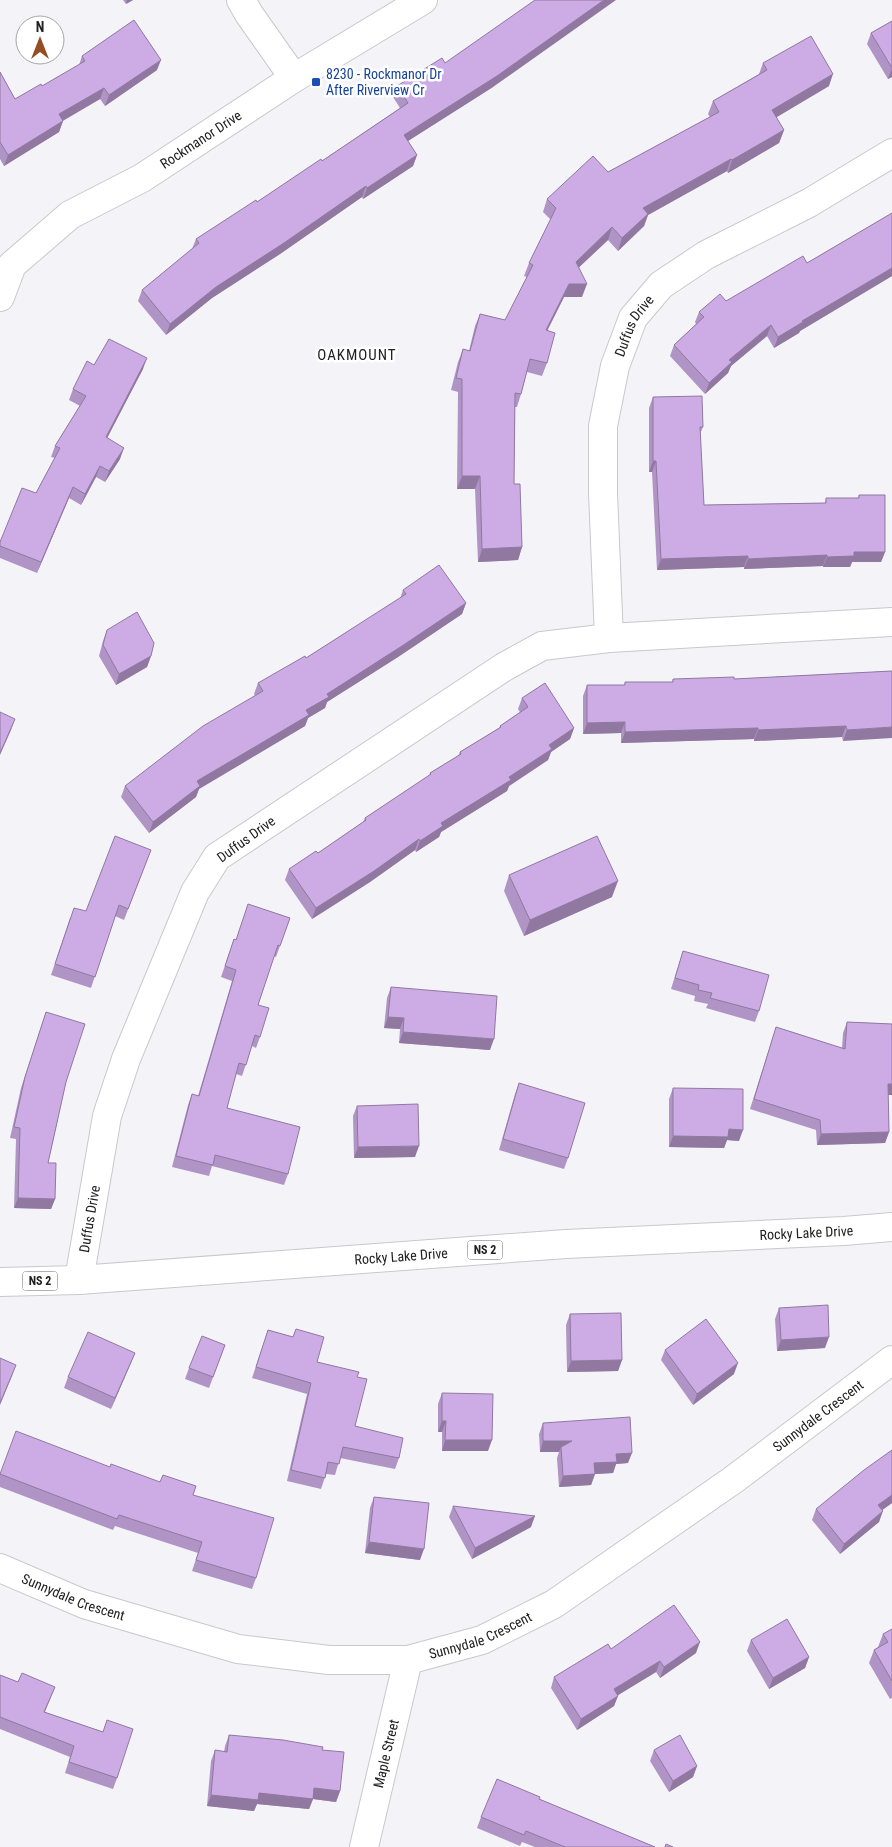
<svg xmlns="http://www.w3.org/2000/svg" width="892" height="1847" font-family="'Roboto Condensed',sans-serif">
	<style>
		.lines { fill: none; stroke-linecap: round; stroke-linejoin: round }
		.street-casing { stroke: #c8c8cd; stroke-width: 30 }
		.primary-casing { stroke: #c8c8cd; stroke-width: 30 }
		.street { stroke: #fff; stroke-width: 28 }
		.primary { stroke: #fff; stroke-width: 28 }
		.wall { fill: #b094c6 }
		.shaded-wall { fill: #9078a1 }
		.building { fill: #cdace6; stroke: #9078a1 }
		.transit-dot { fill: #1a4fb4; stroke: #fff; stroke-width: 2 }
		.labels { text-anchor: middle; stroke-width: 5; stroke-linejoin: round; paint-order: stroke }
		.shield { fill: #fff; stroke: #646465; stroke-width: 1 }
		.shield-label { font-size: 12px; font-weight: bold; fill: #212123 }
		.transit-label { font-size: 14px; fill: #164399; stroke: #fff; text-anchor: start }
		.street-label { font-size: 14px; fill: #212123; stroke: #fff }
		.neighbourhood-label { font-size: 15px; letter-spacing: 1px; fill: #212123; stroke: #fff }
	</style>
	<rect width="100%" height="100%" fill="#f4f4f8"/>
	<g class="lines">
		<defs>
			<g id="street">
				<polyline points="241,0 249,14 294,78"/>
				<path id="s1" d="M0,297l12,-32 58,-50 72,-37 152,-100 129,-78"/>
				<path id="s2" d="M609,638l-6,-145v-67l12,-60 18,-48 28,-33 45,-30 103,-52 83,-50"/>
				<path id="s3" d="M79,1280l28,-164 19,-57 69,-167 22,-35 287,-190 38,-21 67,-8 283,-16"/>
				<path id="s4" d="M0,1568l84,36 154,45 91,11h79l74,-20 72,-36 179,-124 159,-120"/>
				<path id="s5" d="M364,1847l44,-187"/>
			</g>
			<g id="primary">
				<path id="s6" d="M0,1282l79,-2 487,-36 278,-13 48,-4"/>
			</g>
		</defs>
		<!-- street casing -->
		<use href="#street" class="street-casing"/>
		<!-- primary casing -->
		<use href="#primary" class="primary-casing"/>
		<!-- street -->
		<use href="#street" class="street"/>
		<!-- primary -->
		<use href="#primary" class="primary"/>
	</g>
	<!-- wall -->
	<g class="wall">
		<polygon points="123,0 133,0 126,4"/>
		<polygon points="892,21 892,77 888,79 867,44 871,33"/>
		<polygon points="82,56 157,70 105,106 100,99 63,121 59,132 4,166 0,159 0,72 15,99 42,86 79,65"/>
		<polygon points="445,63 493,87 408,141 417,155 413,166 363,199 362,197 280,254 212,298 166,335 138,301 142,290 192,249 196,239 257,202 322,161 400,108 393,97 397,86"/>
		<polygon points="763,63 829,86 776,117 784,130 779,143 728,173 727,171 648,215 644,226 618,251 608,240 579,267 582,297 564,297 547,331 547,363 542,376 527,372 521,394 517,407 515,407 514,484 522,547 518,560 478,562 475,489 457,489 458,392 451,390 458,362 463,349 469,351 475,326 480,314 505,320 527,277 524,276 529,263 551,220 543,212 547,199 608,172 710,117 708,114 713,101 759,74"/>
		<polygon points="892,213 892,276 800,331 799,333 774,348 767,336 731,366 728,373 705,394 670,356 674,345 696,324 695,322 699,312 726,301 807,263"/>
		<polygon points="94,365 143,369 107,437 120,459 105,482 96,477 81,505 69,498 37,573 0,558 0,542 36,493 55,458 51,457 55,446 80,406 69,400 73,389"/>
		<polygon points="653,397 703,427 700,434 704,505 825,503 826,498 858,498 859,495 885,552 881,562 852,562 850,567 823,567 823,566 744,569 744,567 657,570 652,472 649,472 649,408"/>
		<polygon points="403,590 466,603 462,614 398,657 327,702 325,708 308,718 305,726 199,789 196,797 149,833 121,797 125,786 255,696 254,694 258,683 306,658 400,599"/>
		<polygon points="107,630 151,656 147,667 116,685 99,656 103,641"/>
		<polygon points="892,671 843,741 842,737 754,741 754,739 621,743 621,733 583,734 583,696 587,685 624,685 625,682 672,682 673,679 734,679"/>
		<polygon points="522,698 574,728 570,739 551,752 548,760 509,786 507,791 441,832 439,837 416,852 415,850 370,882 312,919 285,880 289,869 318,853 363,822 365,818 429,776 430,773 458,756 460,752 499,728 500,726 520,712 518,709"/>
		<polygon points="151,850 124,920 115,916 91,988 51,975 70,918 86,911"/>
		<polygon points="509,875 612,897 524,936 504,891"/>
		<polygon points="290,918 276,957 274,956 258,1005 260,1037 256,1048 252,1046 242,1076 236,1074 227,1108 288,1174 284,1185 212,1166 209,1176 172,1167 188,1105 192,1094 198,1096 232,981 221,977 234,939 236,940"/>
		<polygon points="683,951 759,1011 755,1022 706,1008 708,1004 694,1001 695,996 671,989"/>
		<polygon points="391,987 490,1050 399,1043 400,1029 384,1028 387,998"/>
		<polygon points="46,1012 66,1082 48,1163 55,1199 51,1209 14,1208 16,1139 10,1138 21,1088"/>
		<polygon points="847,1022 892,1024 892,1095 888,1095 889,1132 885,1143 817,1145 816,1130 750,1109 776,1027 842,1048 843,1033"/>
		<polygon points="519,1083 568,1158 564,1169 499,1150 515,1094"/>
		<polygon points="673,1088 739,1141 727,1140 724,1148 669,1147 669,1099"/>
		<polygon points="357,1106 415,1157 354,1158 353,1116"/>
		<polygon points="779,1308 825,1348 777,1351 775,1319"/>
		<polygon points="570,1314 622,1360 618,1371 567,1372 566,1325"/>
		<polygon points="296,1329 317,1362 357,1377 355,1426 399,1458 395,1469 340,1458 335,1475 326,1474 321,1489 287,1481 307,1394 252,1378 268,1330 293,1337"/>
		<polygon points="225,1345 209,1388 185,1379 189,1368"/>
		<polygon points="665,1350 734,1374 693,1405 661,1360"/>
		<polygon points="135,1353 111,1409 64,1388 68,1377"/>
		<polygon points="442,1393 488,1451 442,1451 442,1432 438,1432 438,1404"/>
		<polygon points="543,1423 628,1463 616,1464 613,1473 595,1474 591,1485 559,1487 557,1458 559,1452 540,1452 539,1434"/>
		<polygon points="892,1450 892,1503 882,1510 879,1522 840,1554 812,1520 816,1509"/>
		<polygon points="110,1467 193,1495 256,1578 252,1589 192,1571 198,1553 115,1526 113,1530 0,1487 0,1473"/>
		<polygon points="374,1497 420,1560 365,1553 370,1508"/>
		<polygon points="453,1506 531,1527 472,1559 449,1517"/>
		<polygon points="892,1629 892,1698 890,1699 869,1663 874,1650 878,1647 883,1634"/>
		<polygon points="751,1640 809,1657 805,1668 769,1689 747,1651"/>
		<polygon points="611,1649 696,1653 660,1678 656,1672 618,1695 614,1706 577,1730 551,1688 554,1677"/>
		<polygon points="0,1675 18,1682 55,1687 45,1712 103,1732 107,1720 117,1778 113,1789 65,1773 70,1757 0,1729"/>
		<polygon points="229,1735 322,1750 340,1791 336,1802 313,1799 309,1809 257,1804 254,1811 207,1806 211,1761 215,1750 224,1752 225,1746"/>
		<polygon points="654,1750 697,1766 693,1777 669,1792 650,1761"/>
		<polygon points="539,1799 655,1847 535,1847 522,1842 520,1846 477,1828 481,1817"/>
	</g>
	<!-- shaded-wall -->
	<g class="shaded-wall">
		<polygon points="127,0 133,0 126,4"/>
		<polygon points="604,0 616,0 493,87 400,146 404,135"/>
		<polygon points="161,60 157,70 105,106 109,95"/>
		<polygon points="892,68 892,77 888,79"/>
		<polygon points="833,74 829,86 767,123 772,110"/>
		<polygon points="104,88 100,99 55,125 59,114"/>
		<polygon points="63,121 59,132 4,166 8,155"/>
		<polygon points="784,130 779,143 728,173 732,160"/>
		<polygon points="417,155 413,166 363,199 367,188"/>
		<polygon points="731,159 727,171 648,215 644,226 618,251 622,238 643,208"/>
		<polygon points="366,186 362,197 280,254 212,298 166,335 170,324 216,287"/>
		<polygon points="612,227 608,240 572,274 576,262"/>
		<polygon points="892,268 892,276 800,331 799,333 774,348 778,337 802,321"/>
		<polygon points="569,284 587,284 582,297 564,297 541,343 546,330"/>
		<polygon points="771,325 767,336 731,366 728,373 705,394 709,383 729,360"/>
		<polygon points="147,358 143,369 102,448 106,437"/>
		<polygon points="124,448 120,459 105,482 109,471"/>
		<polygon points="653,461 656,461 652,472 649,472"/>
		<polygon points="100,466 96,477 81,505 85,494"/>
		<polygon points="462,476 480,476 475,489 457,489"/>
		<polygon points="73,487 69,498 37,573 41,562"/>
		<polygon points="522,547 518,560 478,562 482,549"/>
		<polygon points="854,552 885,552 881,562 852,562 850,567 823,567 827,557"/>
		<polygon points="827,555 823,566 744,569 748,559"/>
		<polygon points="748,556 744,567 657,570 661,559"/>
		<polygon points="466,603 462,614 398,657 327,702 325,708 308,718 305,726 199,789 196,797 149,833 153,822 197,781 306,710 327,694"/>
		<polygon points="151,656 147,667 116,685 119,674"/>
		<polygon points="15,719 11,730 0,755 0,753"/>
		<polygon points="625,722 621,733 583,734 587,723"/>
		<polygon points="846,726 842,737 754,741 758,730"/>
		<polygon points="892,727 892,738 843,741 847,730"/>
		<polygon points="574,728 570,739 551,752 548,760 509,786 507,791 441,832 439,837 416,852 420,841 441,823 509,777 549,745"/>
		<polygon points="758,728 754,739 621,743 625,732"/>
		<polygon points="419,839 415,850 370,882 312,919 316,908"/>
		<polygon points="618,881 612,897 524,936 530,920"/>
		<polygon points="388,1017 404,1018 400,1029 384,1028"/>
		<polygon points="403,1032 494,1039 490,1050 399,1043"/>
		<polygon points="888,1084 892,1084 892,1095 884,1095"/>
		<polygon points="729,1129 743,1130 739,1141 727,1140 724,1148 669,1147 673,1136"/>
		<polygon points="889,1132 885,1143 817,1145 821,1134"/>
		<polygon points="419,1146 415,1157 354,1158 358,1147"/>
		<polygon points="18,1198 55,1199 51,1209 14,1208"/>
		<polygon points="829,1337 825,1348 777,1351 781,1340"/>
		<polygon points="135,1353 131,1363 111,1409 115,1398"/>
		<polygon points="622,1360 618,1371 567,1372 571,1361"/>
		<polygon points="738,1363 734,1374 693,1405 697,1394"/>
		<polygon points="16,1365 12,1376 0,1405 0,1403"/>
		<polygon points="442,1421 446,1421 442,1432 438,1432"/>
		<polygon points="445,1440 492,1440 488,1451 442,1451"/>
		<polygon points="543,1441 572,1441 561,1447 559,1452 540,1452"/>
		<polygon points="632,1453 628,1463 616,1464 613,1473 595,1474 591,1485 559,1487 563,1476 594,1463 616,1454"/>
		<polygon points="892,1495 892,1503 874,1516 878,1505"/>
		<polygon points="883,1511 879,1522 840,1554 844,1544"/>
		<polygon points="535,1516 531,1527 472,1559 475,1548"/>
		<polygon points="369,1542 424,1549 420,1560 365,1553"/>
		<polygon points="700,1642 696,1653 660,1678 664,1667"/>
		<polygon points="809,1657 805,1668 769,1689 773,1678"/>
		<polygon points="660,1661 656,1672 610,1700 614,1689"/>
		<polygon points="618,1696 614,1706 577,1730 581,1719"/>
		<polygon points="697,1766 693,1777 669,1792 673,1781"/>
		<polygon points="314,1788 340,1791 336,1802 313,1799 309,1809 257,1804 254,1811 207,1806 211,1795 259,1793"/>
	</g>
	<!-- building -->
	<g class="building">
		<polygon points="535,0 604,0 497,76 404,135 417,155 367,188 366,186 284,243 216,287 170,324 142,290 199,243 196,239 256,200 257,202 321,159 322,161 408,103 397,86 442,58 445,63"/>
		<polygon points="134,20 161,60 109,95 104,88 59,114 63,121 8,155 0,142 0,72 15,99 41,84 42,86 85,61 82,56"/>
		<polygon points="892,21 892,68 871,33"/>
		<polygon points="811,36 833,74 772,110 784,130 732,160 731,159 643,208 648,214 622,238 612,227 576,262 587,284 569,284 546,330 555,333 547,363 530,359 521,394 515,393 514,484 520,484 522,547 482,549 480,476 462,476 462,379 456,378 463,349 470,351 480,314 505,320 533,265 529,263 556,208 547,199 593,156 608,172 719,112 713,101 767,70 763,63"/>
		<polygon points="892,213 892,268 802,321 803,322 778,337 771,325 729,360 732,362 709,383 674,345 704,317 699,312 720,294 726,301 803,256 807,263"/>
		<polygon points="109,339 147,358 106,437 124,448 109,471 100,466 85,494 73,487 41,562 0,546 0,542 22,488 36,493 60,448 55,446 86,396 73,389 87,361 94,365"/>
		<polygon points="702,396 703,427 700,427 704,505 826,503 826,498 859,498 859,495 885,495 885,552 854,552 854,556 827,557 827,555 748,559 748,556 661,559 656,461 653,461 653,397"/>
		<polygon points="439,565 466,603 402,646 327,694 329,697 306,710 309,715 197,781 200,786 153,822 125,786 203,726 263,691 258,683 305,656 306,658 406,594 403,590"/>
		<polygon points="137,612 154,643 151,656 119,674 103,645 107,630"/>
		<polygon points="892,671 892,727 847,730 846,726 758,730 758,728 625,732 625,722 587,723 587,685 625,685 625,682 673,682 673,679 734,677 734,679"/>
		<polygon points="545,683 574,728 549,745 552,749 509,777 511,780 441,823 443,826 420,841 419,839 374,871 316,908 289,869 316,851 318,853 366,820 365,818 431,774 430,773 461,754 460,752 501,727 500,726 528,707 522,698"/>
		<polygon points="0,712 15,719 0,753"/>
		<polygon points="115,836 151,850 128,909 119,905 95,977 55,964 74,908 86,911"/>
		<polygon points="597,836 618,881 530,920 509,875"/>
		<polygon points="248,904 290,918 280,946 278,945 258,1005 269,1008 260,1037 255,1035 246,1065 239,1063 227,1108 300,1127 288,1174 215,1155 213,1165 176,1156 192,1094 199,1096 236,970 225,966 234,939 236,940"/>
		<polygon points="683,951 769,975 759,1011 710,998 712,993 698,990 699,985 675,978"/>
		<polygon points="391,987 497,996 494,1039 403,1032 404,1018 388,1017"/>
		<polygon points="46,1012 85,1024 66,1082 48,1163 56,1163 55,1199 18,1198 20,1128 14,1127 25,1077"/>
		<polygon points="847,1022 892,1024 892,1084 888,1084 889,1132 821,1134 820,1120 754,1099 776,1027 845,1049"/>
		<polygon points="519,1083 585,1103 568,1158 503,1139"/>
		<polygon points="673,1088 743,1089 743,1130 729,1129 728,1137 673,1136"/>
		<polygon points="418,1104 419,1146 358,1147 357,1106"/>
		<polygon points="828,1305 829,1337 781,1340 779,1308"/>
		<polygon points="621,1313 622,1360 571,1361 570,1314"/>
		<polygon points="706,1319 738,1363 697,1394 665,1350"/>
		<polygon points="296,1329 324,1337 317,1362 359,1372 357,1377 367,1379 355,1426 403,1438 399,1458 343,1447 339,1464 328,1462 325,1478 291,1470 311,1383 256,1367 268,1330 293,1337"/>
		<polygon points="88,1332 135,1353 115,1398 68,1377"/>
		<polygon points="202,1336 225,1345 213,1377 189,1368"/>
		<polygon points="0,1358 16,1365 0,1403"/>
		<polygon points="442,1393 493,1394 492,1440 445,1440 446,1421 442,1421"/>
		<polygon points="630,1417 632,1453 616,1454 617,1462 594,1463 595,1474 563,1476 561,1447 572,1441 543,1441 543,1423"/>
		<polygon points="16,1431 110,1467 111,1464 160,1482 163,1475 196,1486 193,1495 274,1518 256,1578 196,1560 202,1542 119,1515 117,1519 0,1474"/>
		<polygon points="892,1450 892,1495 878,1505 883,1511 844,1544 816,1509 864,1470"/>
		<polygon points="374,1497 429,1503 424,1549 369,1542"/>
		<polygon points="453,1506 535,1516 475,1548"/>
		<polygon points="674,1605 700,1642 664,1667 660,1661 614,1689 618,1696 581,1719 554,1677 608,1644 611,1649"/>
		<polygon points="787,1619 809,1657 773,1678 751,1640"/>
		<polygon points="892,1629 892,1681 874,1650 888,1642 883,1634"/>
		<polygon points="22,1673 55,1687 44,1712 103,1732 107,1720 133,1729 117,1778 69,1762 74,1746 0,1717 0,1675 18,1682"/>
		<polygon points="229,1735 283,1740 323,1747 322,1750 344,1752 340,1791 314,1788 313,1799 259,1793 258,1800 211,1795 215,1750 227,1752"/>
		<polygon points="680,1735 697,1766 673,1781 654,1750"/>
		<polygon points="497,1779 540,1797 539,1799 655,1847 565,1847 526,1831 524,1835 481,1817"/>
		<polygon points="666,1844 673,1847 665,1847"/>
	</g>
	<!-- markers -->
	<rect class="transit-dot" x="311" y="77" width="10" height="10" rx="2.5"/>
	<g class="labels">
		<!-- shield labels -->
		<g class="shield">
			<rect x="467.5" y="1240.5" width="35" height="19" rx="4"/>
			<rect x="22.5" y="1271.5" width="35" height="19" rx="4"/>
		</g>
		<g class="shield-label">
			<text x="485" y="1254">NS 2</text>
			<text x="40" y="1285">NS 2</text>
		</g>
		<!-- transit labels -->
		<g class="transit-label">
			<text x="326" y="79">8230 - Rockmanor Dr<tspan x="326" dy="16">After Riverview Cr</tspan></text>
		</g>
		<!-- street labels -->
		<g class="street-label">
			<text dy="5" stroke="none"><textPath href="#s1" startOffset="262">Rockmanor Drive</textPath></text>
			<text dy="5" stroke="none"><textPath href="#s2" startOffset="318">Duffus Drive</textPath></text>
			<text transform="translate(246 839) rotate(-36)" y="5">Duffus Drive</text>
			<text dy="5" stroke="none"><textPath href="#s3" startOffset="62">Duffus Drive</textPath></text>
			<text dy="5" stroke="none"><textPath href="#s6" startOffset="808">Rocky Lake Drive</textPath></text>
			<text dy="5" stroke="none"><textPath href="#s6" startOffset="402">Rocky Lake Drive</textPath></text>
			<text dy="5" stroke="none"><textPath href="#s4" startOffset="904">Sunnydale Crescent</textPath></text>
			<text dy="5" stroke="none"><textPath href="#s4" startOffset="79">Sunnydale Crescent</textPath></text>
			<text dy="5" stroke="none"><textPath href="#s4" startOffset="499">Sunnydale Crescent</textPath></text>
			<text dy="5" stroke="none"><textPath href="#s5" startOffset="96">Maple Street</textPath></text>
		</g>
		<!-- neighbourhood labels -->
		<g class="neighbourhood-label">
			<text x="357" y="360">OAKMOUNT</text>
		</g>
	</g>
	<!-- north arrow -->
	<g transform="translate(40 40)"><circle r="24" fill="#ffffff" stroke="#a6a6a7"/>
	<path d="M0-4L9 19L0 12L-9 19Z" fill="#944e26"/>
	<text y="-8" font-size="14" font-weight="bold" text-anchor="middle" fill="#212123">N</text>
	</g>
</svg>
